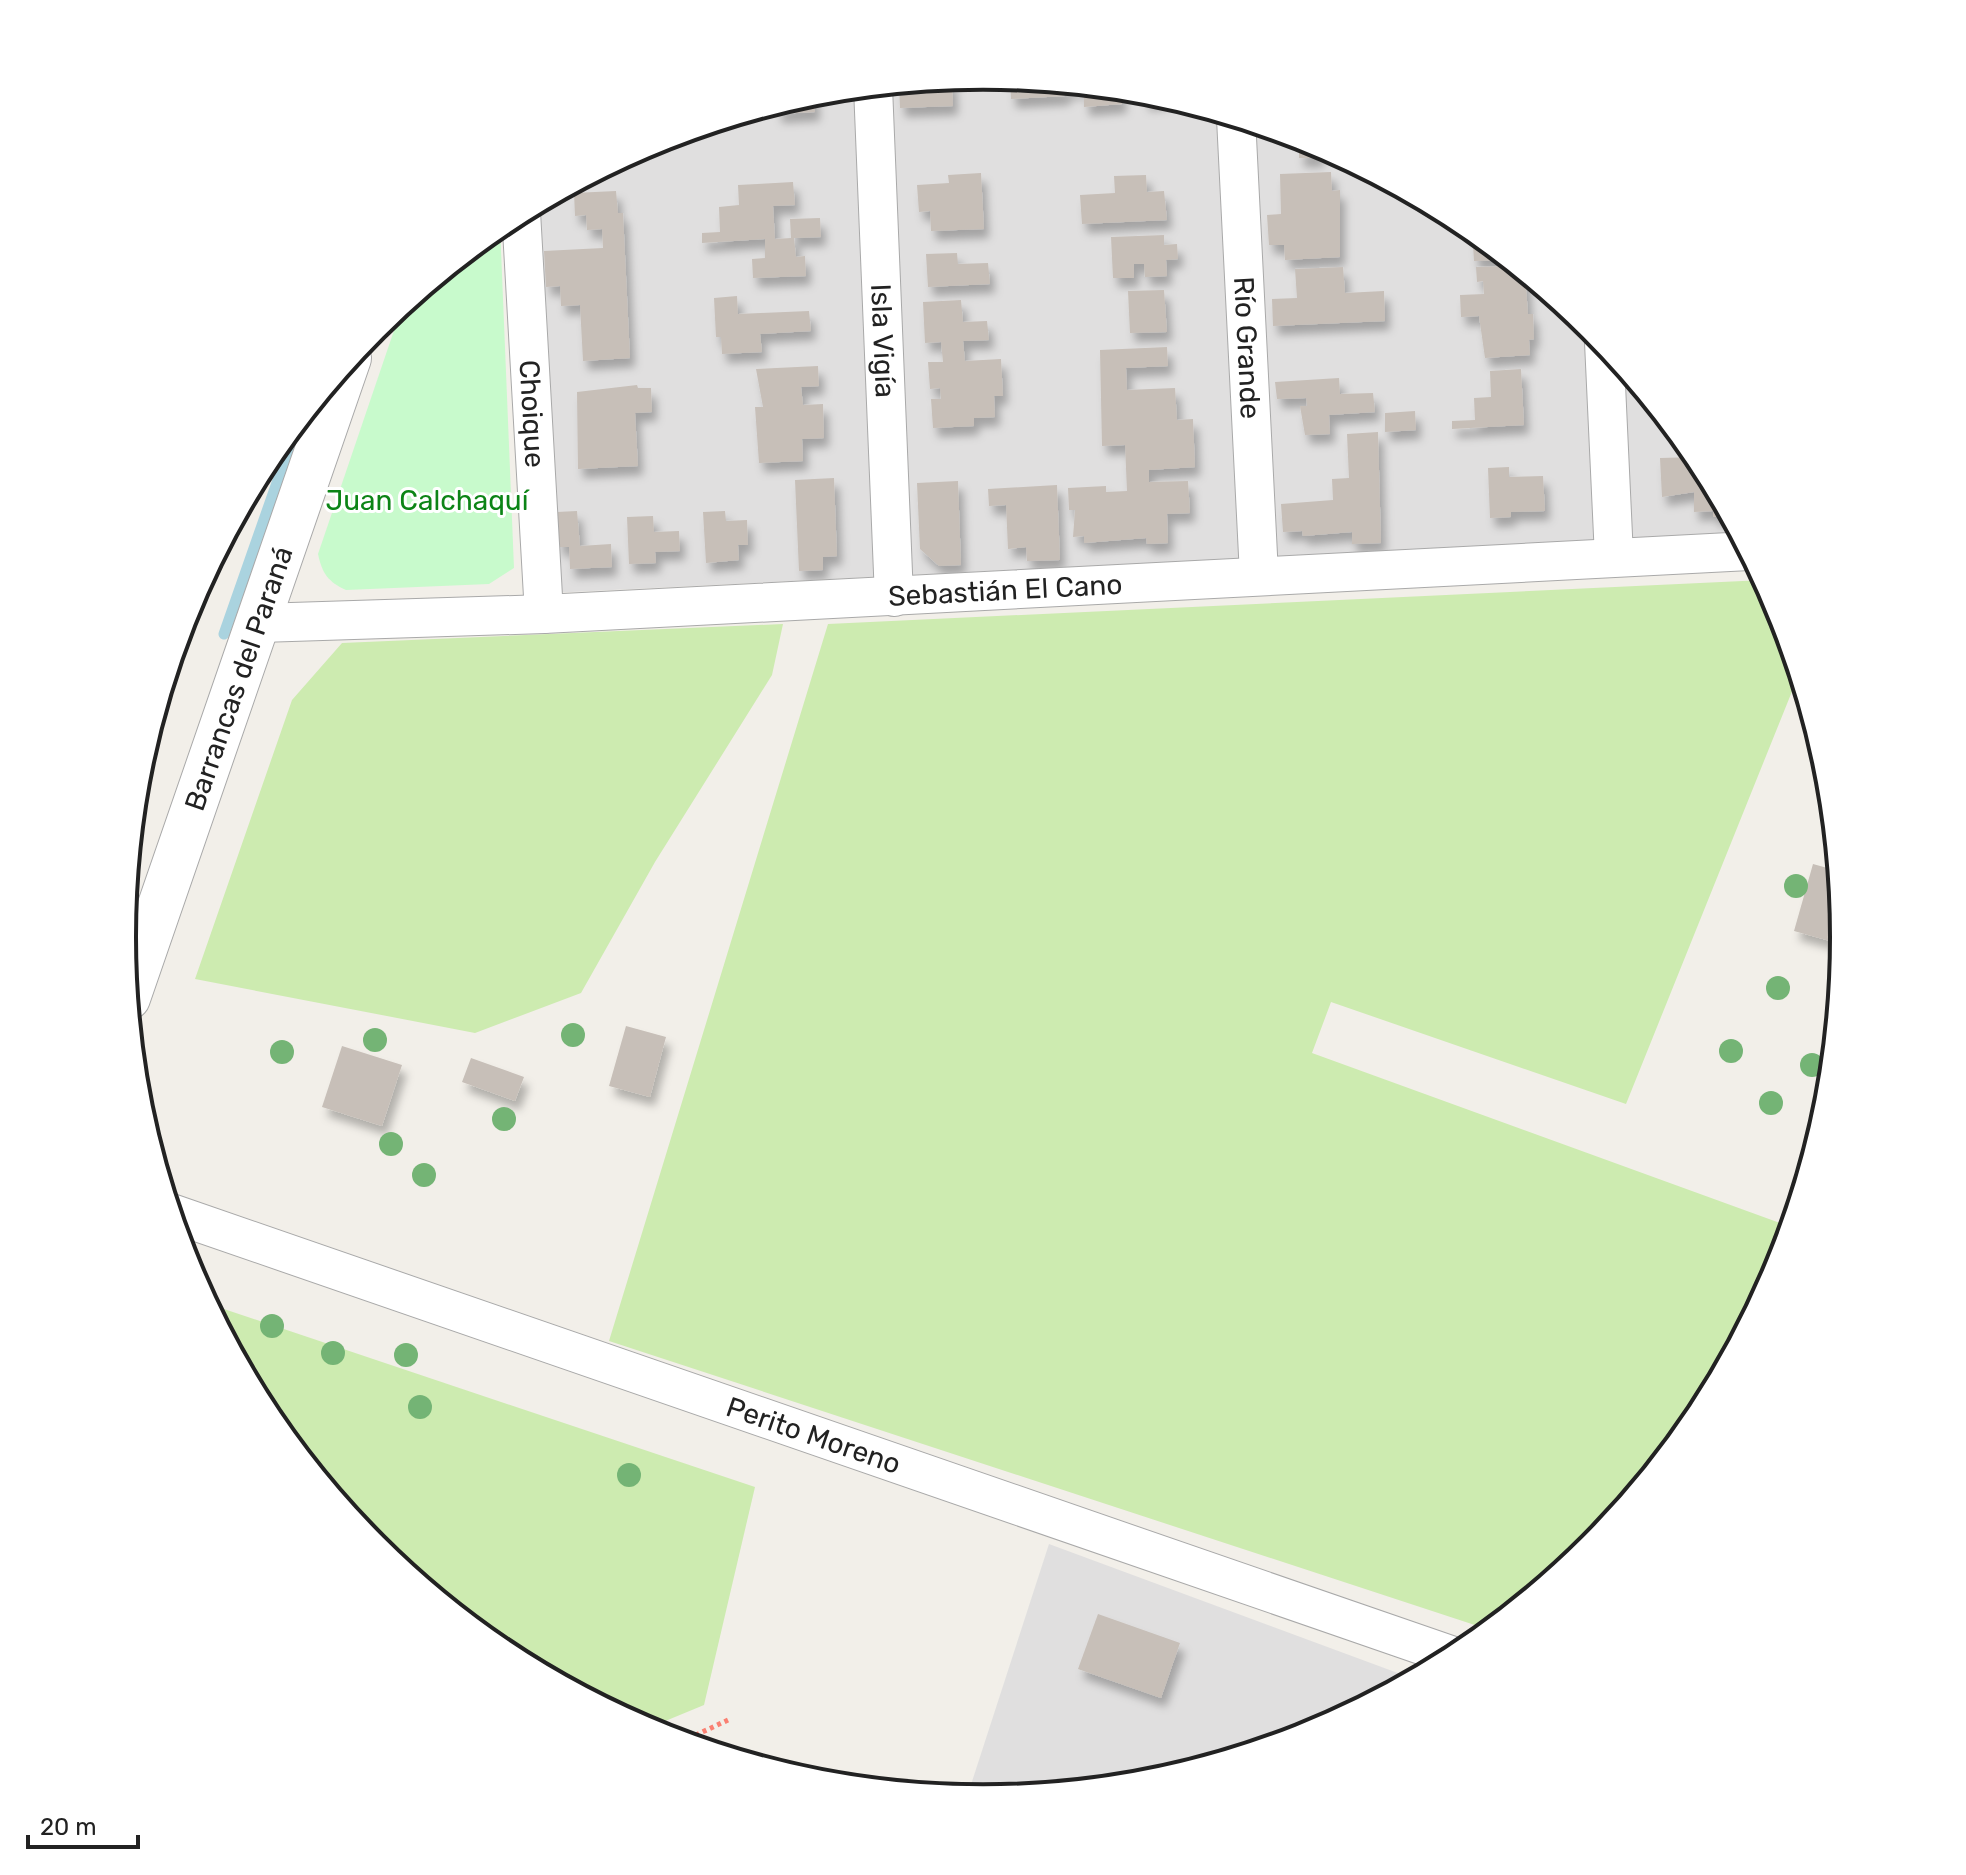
<svg xmlns="http://www.w3.org/2000/svg" width="1966" height="1875" font-family="Rubik,sans-serif">
	<style>
		.residential { fill: #e0dfdf }
		.grass { fill: #cdebb0 }
		.park { fill: #c8facc }
		.lines { fill: none; stroke-linecap: round; stroke-linejoin: round }
		.stream { stroke: #aad3df; stroke-width: 11 }
		.building { fill: #c7bfb8; filter: url(#shadow) }
		.minor-casing { stroke: #a9a9a9; stroke-width: 40 }
		.tertiary-casing { stroke: #a9a9a9; stroke-width: 46 }
		.path { stroke: #fa8072; stroke-width: 5; stroke-dasharray: 4 4; stroke-linecap: butt }
		.minor { stroke: #fff; stroke-width: 38 }
		.tertiary { stroke: #fff; stroke-width: 44 }
		.tree { fill: #74b475 }
		.labels { text-anchor: middle; stroke-width: 6; stroke-linejoin: round; paint-order: stroke }
		.street-label { font-size: 28px; fill: #222; stroke: #fff }
		.park-label { font-size: 28px; fill: #0c8416; stroke: #fff }
		.rim { fill: none; stroke: #222; stroke-width: 4 }
	</style>
	<defs>
		<filter id="shadow"><feDropShadow dx="5" dy="9" stdDeviation="4" flood-color="#0004"/></filter>
	</defs>
	<rect width="100%" height="100%" fill="#f2efe9"/>
	<!-- residential -->
	<g class="residential">
		<polygon points="983,76 1152,93 1313,142 1462,221 1593,329 1700,459 1739,534 551,593 531,207 654,141 815,92"/>
		<polygon points="1049,1544 1414,1679 1312,1734 1151,1783 983,1799 967,1797"/>
	</g>
	<!-- grass -->
	<g class="grass">
		<path d="M1764,580l15,28 20,66 -173,430 -295,-102 -19,51 479,174c-35,117 -115,229 -197,318 -30,32 -70,58 -104,85l-881,-289 219,-717z"/>
		<polygon points="783,624 772,675 655,862 581,993 475,1033 195,979 292,700 342,643"/>
		<polygon points="206,1303 755,1487 704,1705 646,1729 504,1654 374,1546 266,1416"/>
	</g>
	<!-- park -->
	<path class="park" d="M500,225l14,343 -25,16 -143,6c-18,-8 -24,-17 -28,-36l85,-250z"/>
	<g class="lines">
		<!-- stream -->
		<polyline class="stream" points="224,634 299,420"/>
	</g>
	<!-- building -->
	<g class="building">
		<polygon points="952,79 953,106 900,108 899,84"/>
		<polygon points="1010,79 1121,90 1122,104 1084,107 1084,89 1065,91 1065,96 1011,99"/>
		<polygon points="1143,92 1163,96 1164,100 1144,102"/>
		<polygon points="814,93 815,112 777,114 776,104"/>
		<polygon points="1319,145 1319,158 1299,158 1299,146"/>
		<polygon points="1331,172 1332,191 1340,190 1340,257 1285,260 1284,245 1269,245 1267,215 1281,214 1280,174"/>
		<polygon points="981,173 984,229 931,231 930,211 919,212 917,185 949,183 948,175"/>
		<polygon points="1146,175 1147,192 1164,191 1167,220 1082,224 1080,195 1115,193 1114,176"/>
		<polygon points="793,182 795,205 773,206 775,239 791,238 790,219 820,218 821,237 794,238 796,257 805,256 806,276 753,278 752,259 765,258 765,239 702,243 702,233 720,232 719,207 739,205 738,185"/>
		<polygon points="616,191 618,213 623,213 630,358 583,361 580,305 561,306 560,286 546,287 544,251 603,248 602,229 587,230 586,215 575,216 574,193"/>
		<polygon points="1472,230 1509,260 1474,261"/>
		<polygon points="1164,235 1164,245 1177,244 1178,259 1166,260 1167,276 1145,277 1144,264 1134,264 1134,278 1113,278 1111,237"/>
		<polygon points="957,253 958,264 988,263 990,284 928,287 926,254"/>
		<polygon points="1516,266 1525,274 1528,314 1533,314 1534,339 1529,340 1530,355 1485,358 1479,316 1461,317 1460,295 1484,294 1483,281 1477,282 1476,267"/>
		<polygon points="1343,267 1345,293 1384,291 1385,321 1273,326 1272,299 1297,298 1295,269"/>
		<polygon points="1164,290 1167,332 1130,333 1128,291"/>
		<polygon points="737,296 738,314 809,311 811,331 760,334 762,352 722,354 721,337 716,337 714,298"/>
		<polygon points="961,300 963,322 987,321 989,340 963,341 965,361 1001,359 1003,396 994,396 995,417 974,418 974,426 933,428 931,399 941,399 940,388 930,389 928,362 943,362 941,342 925,343 923,302"/>
		<polygon points="1167,347 1168,366 1126,368 1127,390 1175,388 1177,420 1193,419 1195,467 1149,470 1149,482 1188,481 1190,513 1167,514 1168,543 1147,544 1146,538 1084,543 1084,536 1073,537 1075,510 1069,510 1068,488 1106,486 1106,492 1127,491 1125,445 1102,446 1100,350"/>
		<polygon points="818,366 819,386 801,387 803,405 823,404 824,438 802,439 803,461 759,463 755,407 763,407 756,369"/>
		<polygon points="1521,369 1524,425 1452,429 1452,421 1475,420 1474,398 1491,397 1490,371"/>
		<polygon points="1339,378 1340,394 1373,393 1375,412 1329,415 1330,434 1305,435 1300,406 1307,406 1306,398 1277,399 1275,382"/>
		<polygon points="637,385 638,388 651,388 652,412 635,413 638,466 578,469 577,392"/>
		<polygon points="1415,411 1416,430 1385,432 1385,413"/>
		<polygon points="1378,432 1381,543 1352,544 1352,532 1303,536 1302,531 1283,532 1281,504 1333,500 1332,479 1349,478 1347,434"/>
		<polygon points="1698,457 1711,480 1711,491 1716,491 1730,517 1713,517 1713,511 1694,512 1694,492 1662,497 1660,458"/>
		<polygon points="1509,467 1509,477 1543,476 1545,511 1511,512 1511,517 1490,518 1488,468"/>
		<polygon points="834,478 837,556 823,557 823,570 799,571 795,480"/>
		<polygon points="958,481 961,565 939,566 920,549 917,483"/>
		<polygon points="1057,485 1060,560 1027,561 1026,547 1008,549 1006,505 989,506 988,489"/>
		<polygon points="577,511 580,546 611,544 612,567 570,569 569,547 558,547 557,512"/>
		<polygon points="725,511 726,521 747,520 748,545 738,545 739,560 706,563 703,512"/>
		<polygon points="653,516 654,532 679,531 680,551 655,552 656,563 629,564 627,517"/>
		<polygon points="1813,864 1838,871 1844,935 1841,944 1794,931"/>
		<polygon points="626,1026 666,1037 650,1097 609,1086"/>
		<polygon points="342,1046 402,1065 382,1126 322,1107"/>
		<polygon points="471,1058 524,1077 515,1101 462,1082"/>
		<polygon points="1098,1614 1180,1643 1161,1698 1078,1669"/>
	</g>
	<g class="lines">
		<defs>
			<g id="minor">
				<path id="s1" d="M873,87l21,510"/>
				<path id="s2" d="M1236,118l23,457"/>
				<path id="s3" d="M521,212l23,402"/>
				<polyline points="1604,342 1614,557"/>
				<path id="s4" d="M260,623l284,-9 1205,-63"/>
				<path id="s5" d="M171,1213l1285,444"/>
			</g>
			<g id="tertiary">
				<path id="s6" d="M128,998l221,-640"/>
			</g>
		</defs>
		<!-- minor casing -->
		<use href="#minor" class="minor-casing"/>
		<!-- tertiary casing -->
		<use href="#tertiary" class="tertiary-casing"/>
		<!-- path -->
		<polyline class="path" points="681,1742 728,1720"/>
		<!-- minor -->
		<use href="#minor" class="minor"/>
		<!-- tertiary -->
		<use href="#tertiary" class="tertiary"/>
	</g>
	<!-- trees -->
	<g class="tree">
		<circle cx="1796" cy="886" r="12"/>
		<circle cx="1778" cy="988" r="12"/>
		<circle cx="573" cy="1035" r="12"/>
		<circle cx="375" cy="1040" r="12"/>
		<circle cx="1731" cy="1051" r="12"/>
		<circle cx="282" cy="1052" r="12"/>
		<circle cx="1812" cy="1065" r="12"/>
		<circle cx="1771" cy="1103" r="12"/>
		<circle cx="504" cy="1119" r="12"/>
		<circle cx="391" cy="1144" r="12"/>
		<circle cx="424" cy="1175" r="12"/>
		<circle cx="272" cy="1326" r="12"/>
		<circle cx="333" cy="1353" r="12"/>
		<circle cx="406" cy="1355" r="12"/>
		<circle cx="420" cy="1407" r="12"/>
		<circle cx="629" cy="1475" r="12"/>
	</g>
	<g class="labels">
		<!-- street labels -->
		<g class="street-label">
			<text dy="10" stroke="none"><textPath href="#s1" startOffset="254">Isla Vigía</textPath></text>
			<text dy="10" stroke="none"><textPath href="#s2" startOffset="230">Río Grande</textPath></text>
			<text dy="10" stroke="none"><textPath href="#s3" startOffset="202">Choique</textPath></text>
			<text dy="10" stroke="none"><textPath href="#s4" startOffset="746">Sebastián El Cano</textPath></text>
			<text dy="10" stroke="none"><textPath href="#s6" startOffset="338">Barrancas del Paraná</textPath></text>
			<text dy="10" stroke="none"><textPath href="#s5" startOffset="680">Perito Moreno</textPath></text>
		</g>
		<!-- park labels -->
		<g class="park-label">
			<text x="427" y="510">Juan Calchaquí</text>
		</g>
	</g>
	<!-- crop -->
	<path d="M0 0H1966V1875H0ZM136 937a847 847 0 1 1 1694 0a847 847 0 1 1-1694 0Z" fill="#fff" fill-rule="evenodd"/>
	<path class="rim" d="M136 937a847 847 0 1 1 1694 0a847 847 0 1 1-1694 0Z"/>
	<!-- scale -->
	<path d="M28 1835v12h110v-12" fill="none" stroke="#222222" stroke-width="4"/>
	<text x="40" y="1835" font-size="24" fill="#222222" stroke="#ffffff" stroke-width="6" paint-order="stroke">20 m</text>
</svg>
